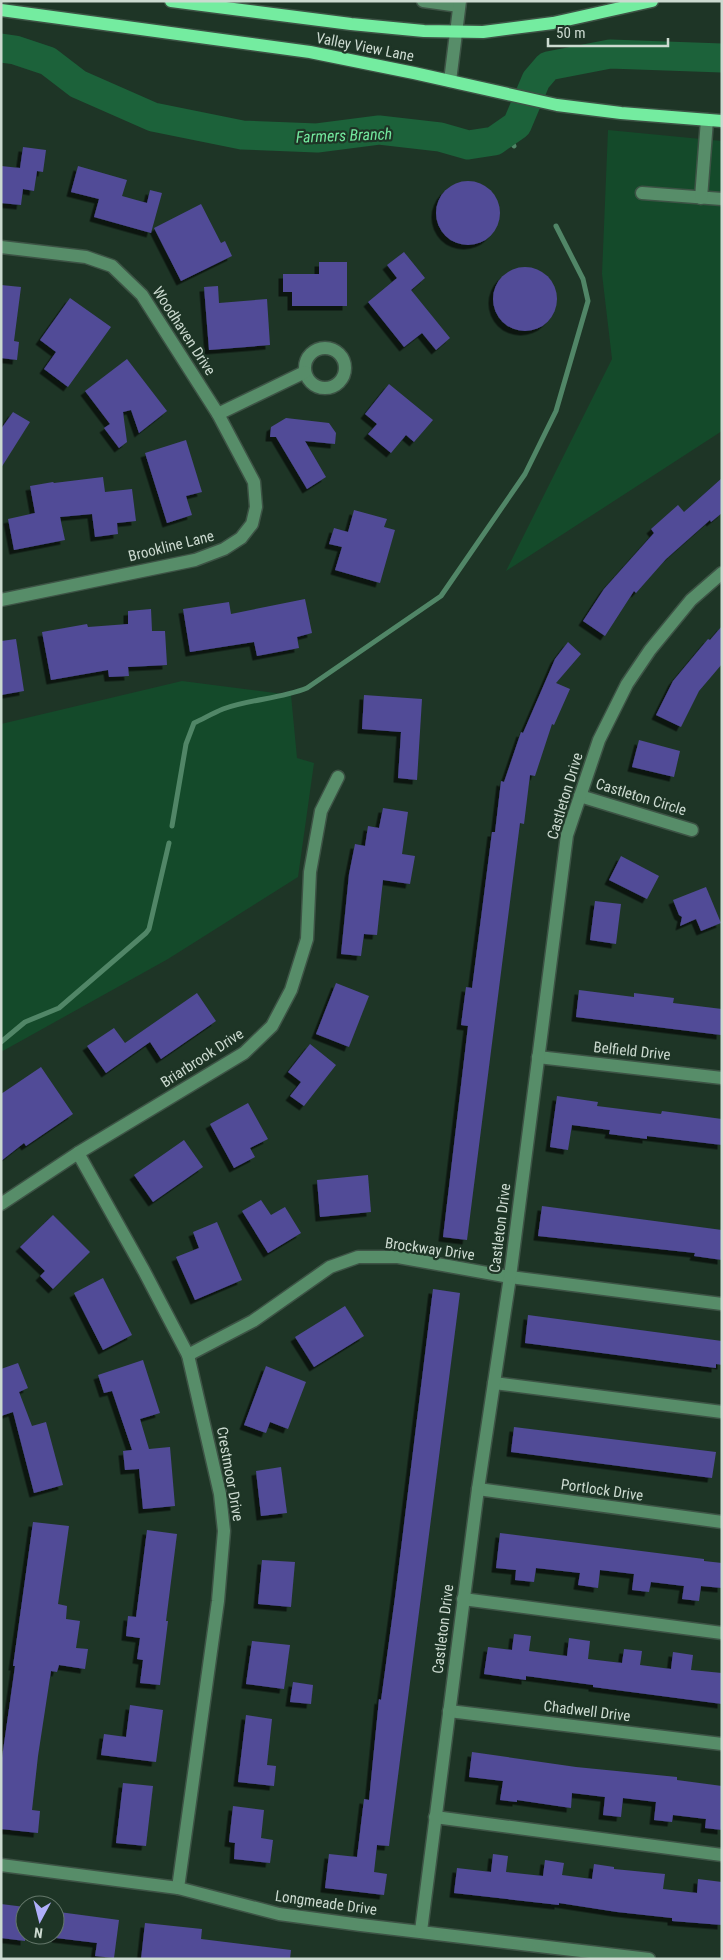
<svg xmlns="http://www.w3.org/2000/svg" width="723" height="1960" font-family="'Roboto Condensed',sans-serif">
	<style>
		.green { fill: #144a2a }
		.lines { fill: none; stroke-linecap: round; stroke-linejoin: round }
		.stream { stroke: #518667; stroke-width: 5 }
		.river { stroke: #1c623a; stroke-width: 29 }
		.building { fill: #514b97; filter: url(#shadow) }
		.minor-casing { stroke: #3d5345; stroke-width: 15 }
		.major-casing { stroke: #3d5345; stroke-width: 15 }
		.minor { stroke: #578d69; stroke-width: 12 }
		.major { stroke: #74eca0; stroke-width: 12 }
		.labels { text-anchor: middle; stroke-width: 4.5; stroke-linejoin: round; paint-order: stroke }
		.street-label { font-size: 15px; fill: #ccdad0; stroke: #1e3526 }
		.water-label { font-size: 16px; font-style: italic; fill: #73e89e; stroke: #1e3526 }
	</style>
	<defs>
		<filter id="shadow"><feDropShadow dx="-4.5" dy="4.5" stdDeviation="0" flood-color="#0009"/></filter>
	</defs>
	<rect width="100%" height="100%" fill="#1e3526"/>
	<!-- green -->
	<g class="green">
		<polygon points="608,130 722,141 722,431 506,571 612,359 602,274"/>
		<polygon points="182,681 291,695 297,758 314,763 298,877 168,959 1,1052 1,724"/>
	</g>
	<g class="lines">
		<!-- stream -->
		<g class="stream">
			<polyline points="507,132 514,146"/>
			<path d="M172,826l14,-82 8,-21c9,-4 19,-10 29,-14 27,-10 57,-10 84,-21l134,-92 84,-122 31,-63 32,-110 -5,-22 -27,-53"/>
			<polyline points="1,1042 25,1022 59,1008 146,933 149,929 169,843"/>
		</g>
		<!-- river -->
		<polyline class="river" points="1,48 15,50 48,61 78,84 153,117 242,135 317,138 379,130 440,137 468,145 494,141 517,125 536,80 548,66 610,54 722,58"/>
	</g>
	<!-- building -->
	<g class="building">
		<polygon points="23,147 46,150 43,172 37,171 34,191 23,189 21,205 1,203 1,166 20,168"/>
		<polygon points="78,166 127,180 122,196 147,203 150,190 162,193 151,233 94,217 99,199 71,192"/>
		<circle cx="468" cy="213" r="32"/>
		<polygon points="201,204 221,243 225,241 232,256 181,281 154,228"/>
		<polygon points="404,252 425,278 411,290 450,338 436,350 422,333 404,347 368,302 397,278 387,265"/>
		<polygon points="319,262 347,262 347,306 292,306 292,292 283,292 283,274 319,274"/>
		<circle cx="525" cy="299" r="32"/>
		<polygon points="1,285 21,287 14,341 19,342 17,360 1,358"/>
		<polygon points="218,286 219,303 267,299 270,345 209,350 204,287"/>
		<polygon points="70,298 111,327 68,387 44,369 56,352 40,340"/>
		<polygon points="127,359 167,411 139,433 131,410 123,412 127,442 119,448 104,428 110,424 85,391"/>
		<polygon points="389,384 433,420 414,442 406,435 391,453 368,434 377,424 365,414"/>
		<polygon points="13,412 30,422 1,468 1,429"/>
		<polygon points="286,418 329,423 336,433 335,444 305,441 326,477 307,489 276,437 270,437 271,427"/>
		<polygon points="186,440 202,492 186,496 192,515 167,523 145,453"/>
		<polygon points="103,477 105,492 132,489 136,521 117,523 118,534 95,537 92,514 60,517 65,540 14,550 8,519 35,513 30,486 53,482 54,483"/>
		<polygon points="722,478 722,513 711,522 710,520 666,559 636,593 634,591 605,636 583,621 604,589 654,533 651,529 678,505 684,512"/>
		<polygon points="354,510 387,519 384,527 395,530 380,583 335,570 342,547 329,544 334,528 348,532"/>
		<polygon points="305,599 312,633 297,637 299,648 257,656 254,642 190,652 183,609 229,602 231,614"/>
		<polygon points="151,609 152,631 165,631 167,665 128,667 129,676 109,677 108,670 51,680 42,632 87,624 88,627 128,624 128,611"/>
		<polygon points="722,626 722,664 699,691 681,727 656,715 673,681 708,639 710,640"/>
		<polygon points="16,639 24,691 1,695 1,641"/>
		<polygon points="568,642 581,654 556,683 570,689 554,725 552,724 535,776 530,775 524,824 520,823 467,1240 443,1237 468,1026 461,1025 466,987 472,988 492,832 495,832 501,781 504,782 521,732 523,733 555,659"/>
		<polygon points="364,695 422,699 417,780 398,778 401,732 362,729"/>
		<polygon points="639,740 680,751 674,777 632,767"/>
		<polygon points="383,808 408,812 402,854 415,856 410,884 383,880 377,935 364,934 361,956 341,954 349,874 355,844 365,846 368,826 379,828"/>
		<polygon points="621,856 659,876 647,899 609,880"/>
		<polygon points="706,887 721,923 701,931 696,919 680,926 682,917 679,915 673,900"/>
		<polygon points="595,901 621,904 616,944 590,940"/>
		<polygon points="336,983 369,996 349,1047 316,1034"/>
		<polygon points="579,990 634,997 634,993 674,998 673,1003 722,1009 721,1035 576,1017"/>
		<polygon points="197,993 216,1021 161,1059 150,1042 106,1073 87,1046 114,1028 125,1043"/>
		<polygon points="310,1044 336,1065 304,1106 290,1096 301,1082 288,1072"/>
		<polygon points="41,1067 73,1114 26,1146 24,1143 1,1161 1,1094"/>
		<polygon points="557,1096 598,1102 597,1106 661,1114 662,1111 722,1119 722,1145 647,1136 647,1139 609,1134 610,1130 572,1125 568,1150 550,1147"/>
		<polygon points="248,1103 268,1139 250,1148 255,1157 234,1168 210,1124"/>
		<polygon points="184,1140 203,1167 153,1202 134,1175"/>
		<polygon points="368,1175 371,1212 320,1217 317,1180"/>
		<polygon points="261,1200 271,1215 285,1207 301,1233 268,1253 242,1211"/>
		<polygon points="542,1206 722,1230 722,1260 694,1256 695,1253 538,1236"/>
		<polygon points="53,1215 90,1252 53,1289 40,1276 45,1271 20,1247"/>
		<polygon points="217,1222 242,1280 195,1300 176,1257 199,1248 193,1232"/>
		<polygon points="103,1278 132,1335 103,1350 74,1293"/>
		<polygon points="433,1289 460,1293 389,1846 377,1845 374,1872 387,1874 384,1895 325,1888 329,1854 357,1857 364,1799 369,1800 379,1699 381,1700 395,1597"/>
		<polygon points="345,1306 364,1336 314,1367 295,1337"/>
		<polygon points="528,1315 722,1341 722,1365 716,1364 716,1368 525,1343"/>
		<polygon points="143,1360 160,1413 140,1419 149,1449 170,1447 175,1506 143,1509 139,1469 125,1470 123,1451 132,1450 112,1391 104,1393 98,1375"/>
		<polygon points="18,1363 28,1388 19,1392 32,1426 46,1422 63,1485 34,1493 13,1412 1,1416 1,1369"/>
		<polygon points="266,1366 306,1382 288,1429 270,1422 266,1433 244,1425"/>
		<polygon points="514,1427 716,1452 712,1478 511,1452"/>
		<polygon points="281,1467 287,1513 261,1516 256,1471"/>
		<polygon points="33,1522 69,1526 58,1604 67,1606 66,1619 80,1621 76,1648 88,1649 85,1669 59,1665 57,1672 51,1671 38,1756 32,1810 40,1811 38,1833 1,1829 1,1765 15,1666 13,1666"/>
		<polygon points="147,1530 177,1534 166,1621 168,1621 160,1685 140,1683 143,1660 137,1659 140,1638 126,1636 128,1616 136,1617"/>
		<polygon points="500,1533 704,1559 704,1561 722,1563 722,1588 701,1586 699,1601 682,1599 684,1586 651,1582 649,1592 632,1590 634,1574 600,1570 598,1588 578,1585 580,1573 536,1568 534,1582 515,1580 516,1570 496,1568"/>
		<polygon points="262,1560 295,1562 291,1607 258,1604"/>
		<polygon points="514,1634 531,1636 529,1651 567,1656 569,1638 590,1641 588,1659 622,1663 624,1649 642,1651 640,1665 671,1669 673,1652 693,1655 691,1670 722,1673 722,1704 593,1687 593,1685 526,1676 526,1680 484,1674 488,1647 512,1650"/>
		<polygon points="252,1641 290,1645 284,1689 246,1684"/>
		<polygon points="293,1682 313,1685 311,1704 290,1702"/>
		<polygon points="130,1705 163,1710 156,1762 101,1755 104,1734 126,1737"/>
		<polygon points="246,1715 272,1719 267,1765 276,1766 274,1786 238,1782"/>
		<polygon points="472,1752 576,1767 677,1777 677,1780 722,1786 722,1830 705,1828 706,1819 673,1815 672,1822 654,1820 656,1802 623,1798 621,1817 603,1815 605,1797 572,1793 571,1808 517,1800 517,1802 500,1800 503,1781 469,1777"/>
		<polygon points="123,1783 153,1786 146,1846 116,1843"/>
		<polygon points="233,1806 264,1810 261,1838 273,1840 270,1863 234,1859 235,1843 229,1842"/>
		<polygon points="493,1854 508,1856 506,1872 543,1876 545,1860 564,1863 562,1875 592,1879 594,1864 614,1867 614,1869 665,1874 663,1889 697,1893 698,1879 722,1882 722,1925 672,1921 672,1918 617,1912 559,1903 559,1905 454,1893 457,1868 491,1872"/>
		<polygon points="1,1904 25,1907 25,1941 1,1938"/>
		<polygon points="59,1912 119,1920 114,1958 95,1956 97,1943 56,1938"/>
		<polygon points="145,1923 202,1929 201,1939 291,1950 290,1959 141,1959"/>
	</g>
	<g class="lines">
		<defs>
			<g id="minor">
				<polyline points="423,1 459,6"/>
				<polyline points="450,81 460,1"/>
				<polyline points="642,193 722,199"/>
				<polyline points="701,198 707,120"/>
				<polyline points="1,247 86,257 112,266 142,295 218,414 254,482 256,507 252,524 241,538 224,549 195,560 1,600"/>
				<circle cx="325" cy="368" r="20"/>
				<polyline points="218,414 305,372"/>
				<polyline points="580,796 692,830"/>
				<polyline points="538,1057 722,1078"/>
				<polyline points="78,1153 144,1271 188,1355 220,1494 224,1531 218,1601 178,1888"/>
				<polyline points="1,1204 78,1153 244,1053 272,1026 291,990 307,939 310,872 321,811 338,777"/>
				<polyline points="188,1355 253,1321 330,1267 358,1257 398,1257 510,1277 722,1304"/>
				<polyline points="494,1383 722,1412"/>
				<polyline points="478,1489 722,1522"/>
				<polyline points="463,1599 722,1633"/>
				<polyline points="449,1711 722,1744"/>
				<polyline points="435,1817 722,1855"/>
				<polyline points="1,1865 178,1888 279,1914 361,1925 649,1959"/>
				<polyline points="421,1931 478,1489 510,1277 567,835 599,740 627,684 650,650 691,600 722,573"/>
			</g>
			<g id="major">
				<polyline points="171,1 351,24 424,31 483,32 553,23 652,1"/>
				<polyline points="1,10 310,52 414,73 557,105 621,113 722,121"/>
			</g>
		</defs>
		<!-- minor casing -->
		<use href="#minor" class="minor-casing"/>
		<!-- major casing -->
		<use href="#major" class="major-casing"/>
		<!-- minor -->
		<use href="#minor" class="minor"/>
		<!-- major -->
		<use href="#major" class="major"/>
	</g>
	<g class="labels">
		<!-- street labels -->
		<g class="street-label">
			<text transform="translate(365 47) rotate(11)" y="5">Valley View Lane</text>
			<text transform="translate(184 331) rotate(57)" y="5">Woodhaven Drive</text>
			<text transform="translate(171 546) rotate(-14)" y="5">Brookline Lane</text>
			<text transform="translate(565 796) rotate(-73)" y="5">Castleton Drive</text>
			<text transform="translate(641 797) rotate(17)" y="5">Castleton Circle</text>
			<text transform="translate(632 1051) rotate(6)" y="5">Belfield Drive</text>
			<text transform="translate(202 1058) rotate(-33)" y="5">Briarbrook Drive</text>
			<text transform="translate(500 1228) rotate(-83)" y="5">Castleton Drive</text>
			<text transform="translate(430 1249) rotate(8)" y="5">Brockway Drive</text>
			<text transform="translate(230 1474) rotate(80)" y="5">Crestmoor Drive</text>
			<text transform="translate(602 1490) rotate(8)" y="5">Portlock Drive</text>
			<text transform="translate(443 1629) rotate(-83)" y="5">Castleton Drive</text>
			<text transform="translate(587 1711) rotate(7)" y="5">Chadwell Drive</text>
			<text transform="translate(326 1903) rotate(8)" y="5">Longmeade Drive</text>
		</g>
		<!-- water labels -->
		<g class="water-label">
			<text transform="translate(344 135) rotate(-2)" y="6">Farmers Branch</text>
		</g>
	</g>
	<!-- border -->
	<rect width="723" height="1960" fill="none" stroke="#ccdad0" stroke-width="5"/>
	<!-- north arrow -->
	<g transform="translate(40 1920) rotate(187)"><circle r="24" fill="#1e3526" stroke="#64776a"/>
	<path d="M0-4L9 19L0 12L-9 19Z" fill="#afaefa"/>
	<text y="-8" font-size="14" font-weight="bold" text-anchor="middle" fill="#ccdad0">N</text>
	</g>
	<!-- scale -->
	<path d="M548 38v8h120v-8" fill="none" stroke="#ccdad0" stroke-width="2.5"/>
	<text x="556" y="38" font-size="15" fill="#ccdad0" stroke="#1e3526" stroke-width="4" paint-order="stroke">50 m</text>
</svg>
